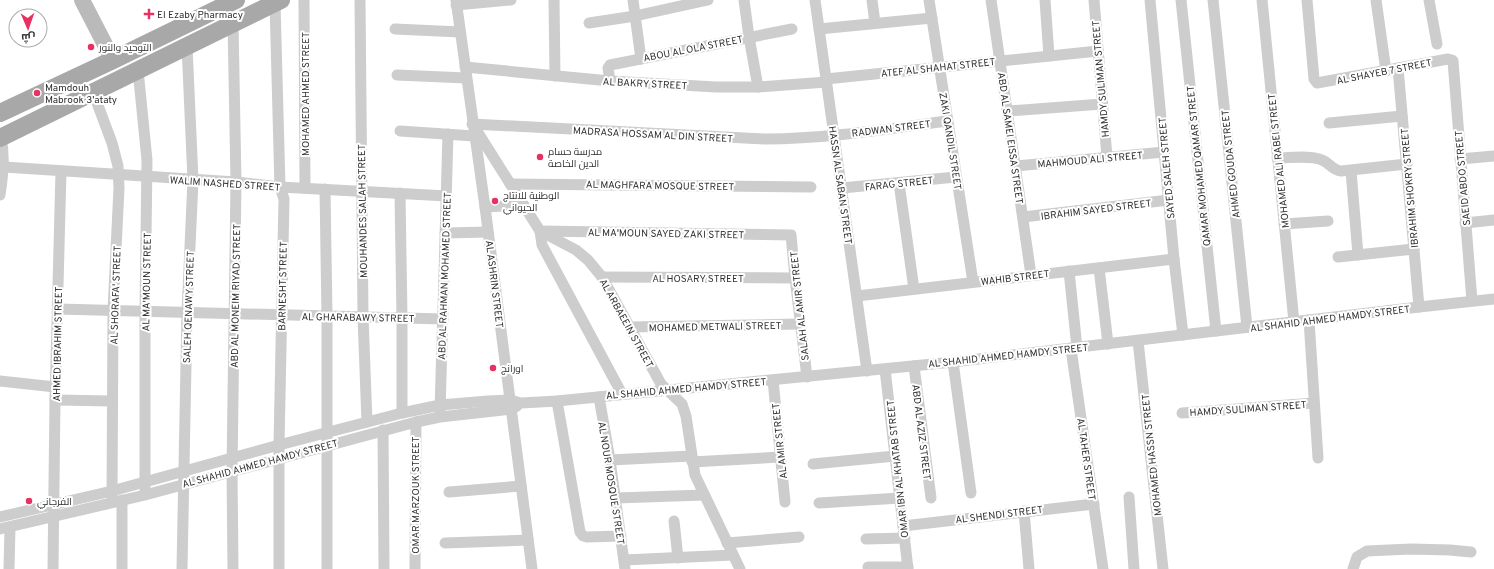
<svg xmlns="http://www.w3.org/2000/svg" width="1494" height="569" font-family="Overpass,Cairo,sans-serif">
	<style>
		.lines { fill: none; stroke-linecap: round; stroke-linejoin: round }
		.street { stroke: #cdcdcd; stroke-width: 11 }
		.secondary { stroke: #bababa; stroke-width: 16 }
		.primary { stroke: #a8a8a8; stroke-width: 18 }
		.poi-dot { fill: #e73162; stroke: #fff; stroke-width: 1.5 }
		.labels { text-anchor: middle; stroke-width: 4; stroke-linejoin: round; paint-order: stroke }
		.poi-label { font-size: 10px; fill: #303030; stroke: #fff; text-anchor: start }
		.street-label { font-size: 10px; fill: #303030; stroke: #fff }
	</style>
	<rect width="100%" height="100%" fill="#fff"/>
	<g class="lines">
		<!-- street -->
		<g class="street">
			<polyline points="304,0 305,188"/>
			<polyline points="360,0 363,317 367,422"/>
			<polyline points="456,0 485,207 532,569"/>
			<polyline points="554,0 555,76"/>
			<polyline points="633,0 641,59"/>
			<polyline points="744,0 749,37 758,87"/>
			<polyline points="815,0 867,371"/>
			<polyline points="872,0 875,23"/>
			<polyline points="929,0 973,282"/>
			<polyline points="991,0 1031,275"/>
			<polyline points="1045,0 1049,56"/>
			<polyline points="1094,0 1107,157"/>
			<polyline points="1150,0 1174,259 1183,335"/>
			<polyline points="1181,0 1216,331"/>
			<polyline points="1213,0 1247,327"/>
			<polyline points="1262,0 1294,322"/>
			<polyline points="1307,0 1314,79 1317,83 1448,59 1452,60 1453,61 1472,301"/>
			<polyline points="1376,0 1386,71"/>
			<polyline points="1429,0 1437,44"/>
			<polyline points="275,3 280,187 284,199 279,445 279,569"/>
			<polyline points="456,5 511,0"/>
			<polyline points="589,23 635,16 708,0"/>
			<polyline points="395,29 460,32"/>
			<polyline points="819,29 932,18"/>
			<polyline points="465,67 610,81 716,87 758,87 827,82"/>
			<polyline points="1398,68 1419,307"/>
			<polyline points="138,70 147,160 145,312 145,489"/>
			<polyline points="397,75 466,78"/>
			<polyline points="826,79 1098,51"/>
			<polyline points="610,81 608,68 610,65 792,29"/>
			<polyline points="93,92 112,143 118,166 119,188 113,311 112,497"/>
			<polyline points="1008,111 1102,104"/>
			<polyline points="1329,123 1402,116"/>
			<path d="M472,124l293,15c61,0 122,-10 182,-18"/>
			<polyline points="475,128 540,231 576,250 588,260 602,277 661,384 682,404 686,416 695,475 740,569"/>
			<polyline points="400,131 474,136"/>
			<path d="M1277,158c13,0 34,-3 45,2 8,3 10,10 19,11l66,-7"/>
			<polyline points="1460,159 1494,156"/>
			<polyline points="1015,166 1164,152"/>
			<polyline points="4,167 236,182 280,187 447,196"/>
			<polyline points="1351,171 1358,255"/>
			<polyline points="899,183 914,289"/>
			<polyline points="510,184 811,187"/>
			<polyline points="842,188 956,177"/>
			<polyline points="325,189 327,316 327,569"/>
			<polyline points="400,193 402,318 402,413"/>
			<path d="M0,195c3,-20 5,-38 1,-58"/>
			<polyline points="485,207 524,205"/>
			<polyline points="1023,217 1169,200"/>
			<polyline points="1465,223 1494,220"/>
			<polyline points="1284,224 1328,221"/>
			<polyline points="445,233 488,232"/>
			<polyline points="1338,257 1414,249"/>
			<polyline points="1099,268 1108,344"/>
			<polyline points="1069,271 1077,348"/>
			<polyline points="602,277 795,278"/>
			<polyline points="857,296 1174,259"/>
			<polyline points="58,309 443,319"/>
			<polyline points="1309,320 1318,458"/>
			<polyline points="630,327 800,324"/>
			<polyline points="1138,341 1163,569"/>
			<polyline points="1071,349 1103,569"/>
			<polyline points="953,362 971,493"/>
			<polyline points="914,366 931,498"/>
			<polyline points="885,369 908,569"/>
			<polyline points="773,380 785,502"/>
			<polyline points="0,381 55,387"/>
			<polyline points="622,394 542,245 540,231 791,235 795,278 807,377"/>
			<polyline points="599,397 610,460 625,569"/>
			<polyline points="55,400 112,401"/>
			<polyline points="557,401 580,532 583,536 587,537 621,536"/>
			<polyline points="440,412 448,134"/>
			<polyline points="1182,413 1314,403"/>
			<polyline points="383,430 384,569"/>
			<polyline points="610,460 691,456"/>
			<polyline points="692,462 780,457"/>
			<polyline points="813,464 895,456"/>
			<polyline points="449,492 521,486"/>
			<polyline points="1129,497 1134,569"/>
			<polyline points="616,498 704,495"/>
			<polyline points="819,503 900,498"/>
			<polyline points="1024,511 1029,569"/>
			<polyline points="0,517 112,491 279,445 402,413 440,405 488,401 510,400 521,403 557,401 953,362 1419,307 1494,299"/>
			<polyline points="674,521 678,558"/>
			<polyline points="903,526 1094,504"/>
			<polyline points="0,529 145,495 416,422 440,417 511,409 517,406"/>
			<polyline points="866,539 905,538"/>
			<polyline points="445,543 528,540"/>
			<polyline points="727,543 799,537"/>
			<polyline points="624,560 733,555"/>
			<polyline points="868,567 908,567"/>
			<polyline points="9,569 10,527"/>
			<polyline points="53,569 55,400 61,171"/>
			<polyline points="122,569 122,500"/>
			<polyline points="182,569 187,313 193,180 187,46"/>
			<polyline points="233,569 232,470 236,182 233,23"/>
			<polyline points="415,569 416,422"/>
			<polyline points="1353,569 1357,557 1367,551 1411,549 1450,550 1471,552"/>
		</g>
		<!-- secondary -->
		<polyline class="secondary" points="82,0 113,60"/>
		<!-- primary -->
		<g class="primary">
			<polyline points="0,113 113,60 236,0"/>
			<polyline points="0,138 281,0"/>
		</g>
	</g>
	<!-- markers -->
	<g class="poi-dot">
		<path d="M147 8h4v4h4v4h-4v4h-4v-4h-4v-4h4z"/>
		<circle cx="91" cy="47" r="4"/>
		<circle cx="37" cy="93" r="4"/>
		<circle cx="540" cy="157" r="4"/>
		<circle cx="495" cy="201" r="4"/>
		<circle cx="493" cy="368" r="4"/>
		<circle cx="29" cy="501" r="4"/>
	</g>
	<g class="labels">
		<!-- poi labels -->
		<g class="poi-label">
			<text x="157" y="18">El Ezaby Pharmacy</text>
			<text x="99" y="51">التوحيد والنور</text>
			<text x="45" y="91">Mamdouh<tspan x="45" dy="12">Mabrook 3'ataty</tspan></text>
			<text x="548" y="155">مدرسة حسام<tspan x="548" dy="12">الدين الخاصة</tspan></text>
			<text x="503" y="199">الوطنية للانتاج<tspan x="503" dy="12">الحيواني</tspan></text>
			<text x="501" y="372">اورانج</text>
			<text x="37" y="505">الفرجاني</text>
		</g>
		<!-- street labels -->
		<g class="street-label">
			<text transform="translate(693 48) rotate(-11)" y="4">ABOU AL OLA STREET</text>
			<text transform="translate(938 67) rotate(-6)" y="4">ATEF AL SHAHAT STREET</text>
			<text transform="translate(1384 71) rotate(-11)" y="4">AL SHAYEB 7 STREET</text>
			<text transform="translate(1100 79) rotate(-95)" y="4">HAMDY SULIMAN STREET</text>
			<text transform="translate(645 83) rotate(3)" y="4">AL BAKRY STREET</text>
			<text transform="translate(305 94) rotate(-90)" y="4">MOHAMED AHMED STREET</text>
			<text transform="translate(891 128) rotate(-7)" y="4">RADWAN STREET</text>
			<text transform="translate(653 134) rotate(3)" y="4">MADRASA HOSSAM AL DIN STREET</text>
			<text transform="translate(1011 138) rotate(82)" y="4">ABD AL SAMEI EISSA STREET</text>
			<text transform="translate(951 141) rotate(81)" y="4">ZAKI QANDIL STREET</text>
			<text transform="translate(1090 159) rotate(-5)" y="4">MAHMOUD ALI STREET</text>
			<text transform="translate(1278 161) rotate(-96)" y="4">MOHAMED ALI RABEI STREET</text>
			<text transform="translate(1230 164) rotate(-96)" y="4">AHMED GOUDA STREET</text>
			<text transform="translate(1198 166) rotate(-96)" y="4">QAMAR MOHAMED QAMAR STREET</text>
			<text transform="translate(1166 168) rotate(-95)" y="4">SAYED SALEH STREET</text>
			<text transform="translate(1462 178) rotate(-95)" y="4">SAEID ABDO STREET</text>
			<text transform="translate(225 183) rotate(4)" y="4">WALIM NASHED STREET</text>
			<text transform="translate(899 183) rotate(-6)" y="4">FARAG STREET</text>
			<text transform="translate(660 185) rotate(1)" y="4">AL MAGHFARA MOSQUE STREET</text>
			<text transform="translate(841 185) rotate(82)" y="4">HASSN AL SABAN STREET</text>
			<text transform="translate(1409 188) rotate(-95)" y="4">IBRAHIM SHOKRY STREET</text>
			<text transform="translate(1096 209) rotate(-7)" y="4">IBRAHIM SAYED STREET</text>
			<text transform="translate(362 211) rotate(-91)" y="4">MOUHANDES SALAH STREET</text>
			<text transform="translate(666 233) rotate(1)" y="4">AL MA'MOUN SAYED ZAKI STREET</text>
			<text transform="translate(444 276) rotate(-88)" y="4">ABD AL RAHMAN MOHAMED STREET</text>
			<text transform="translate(1015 277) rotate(-7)" y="4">WAHIB STREET</text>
			<text x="698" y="282">AL HOSARY STREET</text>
			<text transform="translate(146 282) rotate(-89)" y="4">AL MA'MOUN STREET</text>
			<text transform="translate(495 284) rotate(83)" y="4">AL ASHRIN STREET</text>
			<text transform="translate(282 286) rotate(-89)" y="4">BARNESHT STREET</text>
			<text transform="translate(115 295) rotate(-88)" y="4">AL SHORAFA' STREET</text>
			<text transform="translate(235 296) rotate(-89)" y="4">ABD AL MONEIM RIYAD STREET</text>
			<text transform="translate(799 306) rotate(-96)" y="4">SALAH AL AMIR STREET</text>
			<text transform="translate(188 307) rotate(-88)" y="4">SALEH QENAWY STREET</text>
			<text transform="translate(358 317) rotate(1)" y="4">AL GHARABAWY STREET</text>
			<text transform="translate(1330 318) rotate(-7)" y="4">AL SHAHID AHMED HAMDY STREET</text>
			<text transform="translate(627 323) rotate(61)" y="4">AL ARBAEEIN STREET</text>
			<text transform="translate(715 326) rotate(-1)" y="4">MOHAMED METWALI STREET</text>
			<text transform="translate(57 344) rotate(-89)" y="4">AHMED IBRAHIM STREET</text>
			<text transform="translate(1008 355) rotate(-6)" y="4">AL SHAHID AHMED HAMDY STREET</text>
			<text transform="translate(686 388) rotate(-5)" y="4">AL SHAHID AHMED HAMDY STREET</text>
			<text transform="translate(1248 408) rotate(-4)" y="4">HAMDY SULIMAN STREET</text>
			<text transform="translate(922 432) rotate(83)" y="4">ABD AL AZIZ STREET</text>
			<text transform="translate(779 441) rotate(-96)" y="4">AL AMIR STREET</text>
			<text transform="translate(1151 455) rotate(-96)" y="4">MOHAMED HASSN STREET</text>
			<text transform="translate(1087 459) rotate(82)" y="4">AL TAHER STREET</text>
			<text transform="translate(260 463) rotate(-15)" y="4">AL SHAHID AHMED HAMDY STREET</text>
			<text transform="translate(897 469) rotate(-96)" y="4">OMAR IBN AL KHATAB STREET</text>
			<text transform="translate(612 483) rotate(81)" y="4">AL NOUR MOSQUE STREET</text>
			<text transform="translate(415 495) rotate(-90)" y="4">OMAR MARZOUK STREET</text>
			<text transform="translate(999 514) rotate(-7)" y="4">AL SHENDI STREET</text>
		</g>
	</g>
	<!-- north arrow -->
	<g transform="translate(28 28) rotate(178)"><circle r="19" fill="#ffffff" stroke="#acacac"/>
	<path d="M0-3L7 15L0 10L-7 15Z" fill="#e73162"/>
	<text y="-6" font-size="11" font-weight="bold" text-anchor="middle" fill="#303030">ش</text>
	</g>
</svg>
